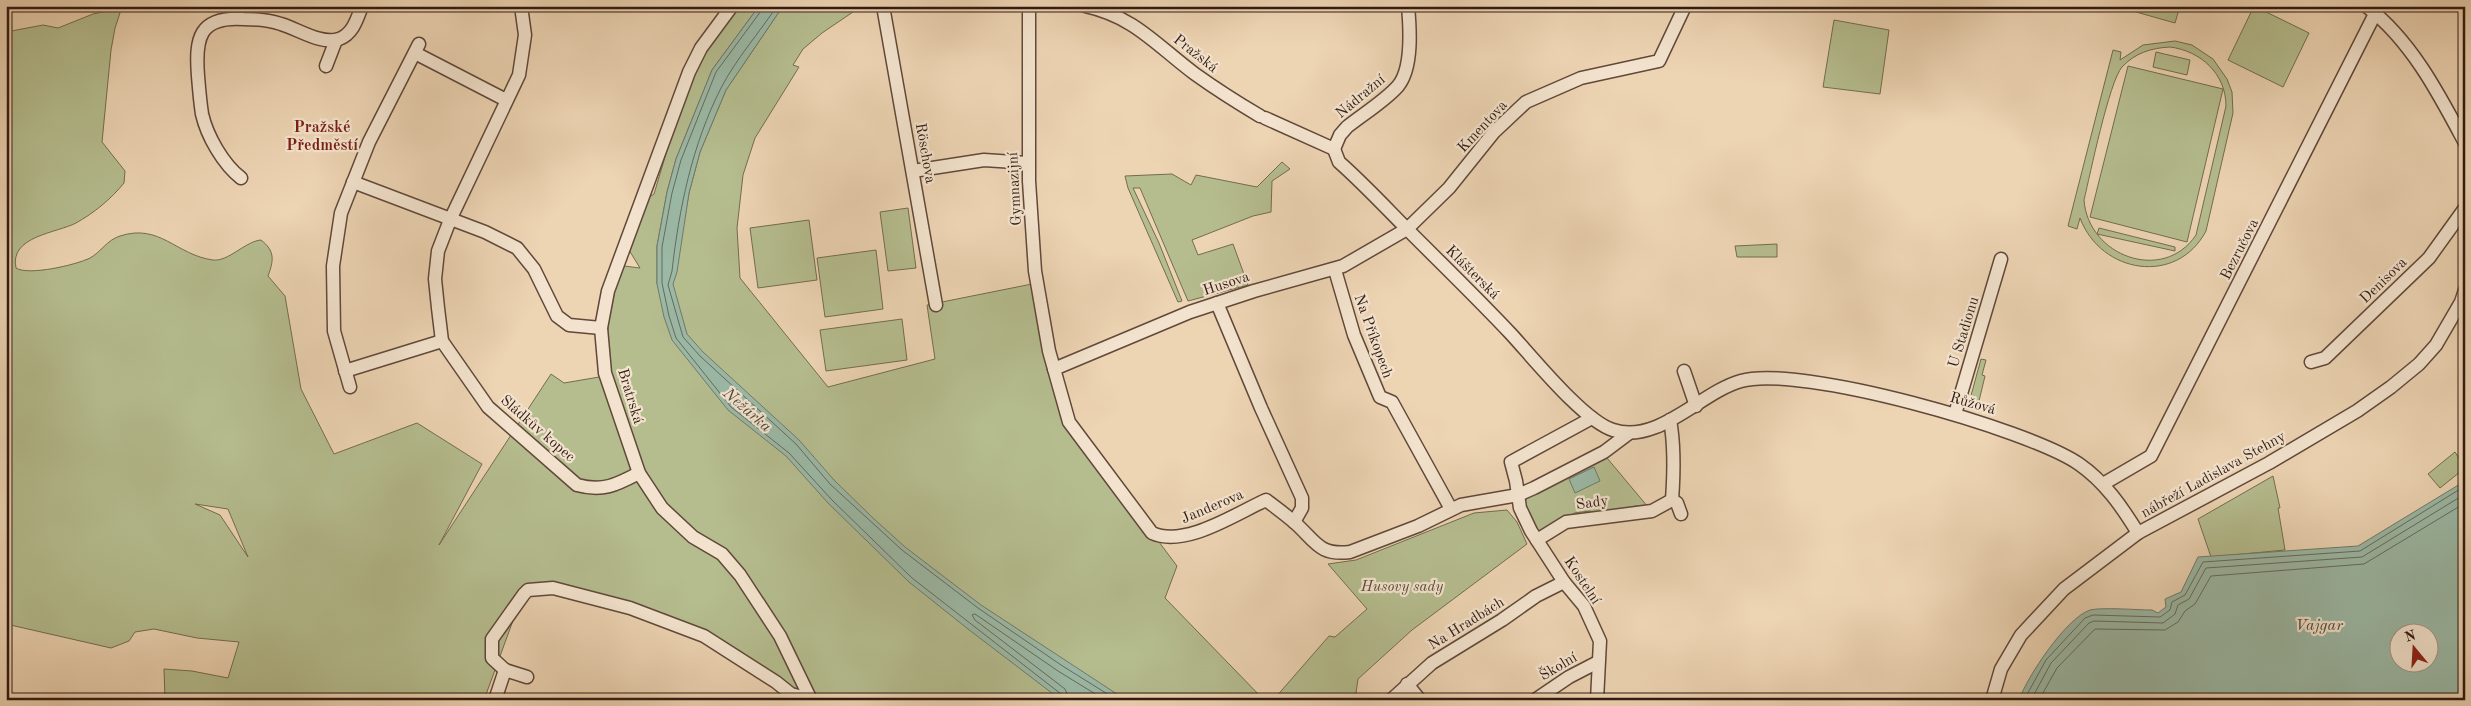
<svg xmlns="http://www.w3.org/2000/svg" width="2471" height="706" font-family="'Old Standard TT',serif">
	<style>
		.green { fill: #b5bd8f; stroke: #736c50; fill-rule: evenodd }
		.water { fill: #9bb9a6; stroke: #71796b; fill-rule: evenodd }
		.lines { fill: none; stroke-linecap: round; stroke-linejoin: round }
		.shore { stroke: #666a5c; stroke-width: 1 }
		.minor-casing { stroke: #60483a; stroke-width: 15 }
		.minor { stroke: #f3e3ce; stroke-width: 12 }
		.labels { text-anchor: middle; stroke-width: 4.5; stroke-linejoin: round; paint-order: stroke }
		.street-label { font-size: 15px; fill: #311a12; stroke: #f3e3ce }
		.park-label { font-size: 15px; font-style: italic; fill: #594b38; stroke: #f3e3ce }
		.neighbourhood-label { font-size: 16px; font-weight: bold; fill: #7a1f14; stroke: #f3e3ce }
		.water-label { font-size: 16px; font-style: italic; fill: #514a3e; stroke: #f3e3ce }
	</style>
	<rect width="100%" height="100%" fill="#edd4b3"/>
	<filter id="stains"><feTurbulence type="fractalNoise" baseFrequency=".004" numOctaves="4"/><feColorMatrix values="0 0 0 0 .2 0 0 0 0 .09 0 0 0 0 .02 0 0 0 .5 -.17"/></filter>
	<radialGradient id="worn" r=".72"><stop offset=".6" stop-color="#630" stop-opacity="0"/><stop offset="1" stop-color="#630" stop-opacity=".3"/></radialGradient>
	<!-- green -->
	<g class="green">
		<path d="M740,6h19l-47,64 -36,89 -9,33 -10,54v38l23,-40 9,-51 11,-41 26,-62 57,-84h88l-18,6 -31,21 -19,16 -10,16 6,2 -44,71 -12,37 -6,53 3,50 88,109 107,-28 -8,-54 110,-22 32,139 108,144 -12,32 99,102h-453l-19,-10 -87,-57 -64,-28 -81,-20h-34l-42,115h-319l-1,-31 28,2 36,7 11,-36 -42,-4 -43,-9 -19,3 -6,9 -18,7 -105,-24v-592l37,-7 15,3 35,-14 24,-5 3,4 -5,15 -4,22 -9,92 23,29 -1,12c-13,16 -30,30 -48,40 -19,10 -67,13 -60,45 12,8 60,-3 74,-10 11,-6 17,-18 30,-22 40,-13 56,19 93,24 15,2 33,-19 48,-20 14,11 13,20 7,36l17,20 16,93 33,65 83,-31 65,41 -43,81 112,-171 13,9 47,-8c-3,-20 -6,-40 -4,-60 2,-17 11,-34 17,-49l16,2 -11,-18 19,-52 6,-4 16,-54 25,-67 11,-21zM195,504l33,5 20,48 -28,-42z"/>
		<polygon points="2130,6 2180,6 2175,23 2129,10"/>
		<polygon points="2254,6 2309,33 2283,87 2228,60"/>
		<polygon points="1834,20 1889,30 1880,94 1823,87"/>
		<path d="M2175,41l17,4 21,14 14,20 5,13 1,21 -27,118c-29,55 -105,43 -126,-13l-3,11 -9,-3 45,-176 8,2 -1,8 23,-15zM2170,47c31,4 56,27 56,59l-30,129c-33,49 -108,21 -112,-35 6,-25 25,-118 38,-133 13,-14 29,-19 48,-20z"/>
		<polygon points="2156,52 2190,60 2187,75 2153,67"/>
		<polygon points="2128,66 2223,89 2187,242 2090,217"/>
		<polygon points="1282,162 1290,169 1272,181 1271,212 1253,216 1192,240 1198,255 1233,244 1248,285 1188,301 1140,188 1133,188 1159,243 1182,301 1178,302 1128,188 1125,176 1172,174 1191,185 1196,175 1257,187"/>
		<polygon points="908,208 916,268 888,271 880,212"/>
		<polygon points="809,220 817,280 758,288 750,228"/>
		<polygon points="2099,228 2175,247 2175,251 2097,234"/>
		<polygon points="1777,244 1777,257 1737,257 1735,246"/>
		<polygon points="876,250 883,309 825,317 817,258"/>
		<polygon points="902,319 907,360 826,371 820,330"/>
		<polygon points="1981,359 1986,360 1982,375 1985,376 1978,405 1969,403"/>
		<polygon points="2455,452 2465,468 2440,488 2428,474"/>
		<polygon points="1607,458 1648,507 1642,509 1636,506 1598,515 1590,511 1574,513 1572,518 1541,532 1538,531 1524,505 1527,496"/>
		<polygon points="2273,476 2280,508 2278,508 2285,550 2211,557 2198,519"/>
		<polygon points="1507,510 1517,522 1527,544 1412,630 1358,679 1356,693 1345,700 1281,700 1275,698 1329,636 1335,637 1367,609 1328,564 1356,560 1474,513"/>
	</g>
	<!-- water -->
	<g class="water">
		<polygon points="759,6 783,6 726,90 700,152 689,193 677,272 673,284 687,334 703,352 799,440 834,480 873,518 905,547 981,605 1126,700 1061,700 968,629 909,582 828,503 786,456 728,410 672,340 664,317 657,284 657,246 667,192 676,159 712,70"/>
		<polygon points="1594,467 1600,481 1575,493 1569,479"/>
		<path d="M2465,481v219h-446c8,-23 47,-82 71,-90 13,-3 47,0 62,0l6,3 8,-6 -1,-8 16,-7 17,-35 160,-11zM2398,634h30v30h-30z"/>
	</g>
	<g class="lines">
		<!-- shore -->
		<g class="shore">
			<polyline points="762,6 761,11 716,72 681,160 672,193 662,247 662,283 669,316 676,338 731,407 789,453 832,500 912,578 1061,694 1063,700"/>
			<path d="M777,6c-18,27 -41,53 -56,82 -29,57 -42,121 -49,183l-4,14 15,52 17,19 96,88 34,40 72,66 76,58 83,57 56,35"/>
			<polyline points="1070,700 1065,689 975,620 972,615 975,614 1058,671 1105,700"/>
			<polyline points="2024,700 2046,660 2085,618 2093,615 2160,617 2170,610 2172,602 2185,595 2203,562 2360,551 2465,486"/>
			<polyline points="2031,700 2051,663 2089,623 2094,621 2163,623 2175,614 2178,605 2189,599 2206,568 2362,557 2465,494"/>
			<polyline points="2039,700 2057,668 2095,629 2165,630 2178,622 2185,611 2195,604 2211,576 2364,564 2465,503"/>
		</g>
		<defs>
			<g id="minor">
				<path d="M521,6l4,29 -6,40 -69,145 -12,31 -3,28 3,29 4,33 46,66 89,78c26,7 39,0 62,-12"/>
				<polyline points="732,6 701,48 689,72 608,291 601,328 605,373 639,473 662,508 693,537 722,554 740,575 780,636 811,700"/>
				<polyline points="883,6 936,305"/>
				<path d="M1029,6v175l6,90 14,80 20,71 83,111c33,15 83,-19 114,-33 9,7 19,14 28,22 21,18 24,34 56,30l68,-26 43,-21 57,-10 16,-7 70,-36 24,-18"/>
				<path d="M1085,6c50,11 71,39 110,68 21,15 43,29 65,42"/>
				<path d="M2366,6c45,34 73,88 99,137"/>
				<polyline points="415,53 506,100"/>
				<polyline points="326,66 336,40"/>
				<polyline points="1265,118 1334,149"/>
				<path d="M1334,149l5,13c25,22 49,48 73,72 33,33 67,66 99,100 23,25 73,87 102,96 45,15 88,-38 128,-49 58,-17 287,48 338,83 26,18 43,43 59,69"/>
				<path d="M1334,149l6,-14 7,-8c15,-12 39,-27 51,-41 15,-18 12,-58 10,-80"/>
				<polyline points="913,171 984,160 1028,163"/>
				<path d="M241,178c-18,-14 -34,-42 -39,-64 -2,-13 -3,-26 -4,-38 -3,-38 1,-60 46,-57 13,0 25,1 37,5 17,5 40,21 58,15 14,-5 18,-20 23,-33"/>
				<polyline points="353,182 485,232 517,248 534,269 557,316 569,325 601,328"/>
				<polyline points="1335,270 1354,335 1380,397 1392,402 1451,509"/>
				<polyline points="1217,303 1261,408 1302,498 1302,508 1294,522"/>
				<polyline points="2311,362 2325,358 2429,258 2465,208"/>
				<polyline points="1054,369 1190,312 1254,291 1343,266 1407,229 1449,188 1494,132 1526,102 1581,78 1659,61 1685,6"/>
				<polyline points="345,371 442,341"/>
				<polyline points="1684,371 1696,406"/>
				<polyline points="350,387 334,331 333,266 341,213 369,142 419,44"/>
				<polyline points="1955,414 2001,259"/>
				<polyline points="1592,418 1511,462 1516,481 1520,508 1531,531 1564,582 1584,606 1600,641 1597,700"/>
				<path d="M1670,420c5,27 4,53 2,80"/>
				<polyline points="2103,484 2151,456 2379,6"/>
				<polyline points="1672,500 1677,503 1681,514"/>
				<polyline points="1537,540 1566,522 1652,511 1672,500"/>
				<polyline points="505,670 492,658 492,639 524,594 528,590 553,588 630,608 704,636 776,682 791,694 810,699"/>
				<polyline points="1407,684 1420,700"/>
				<polyline points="495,700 505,670 527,677"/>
				<polyline points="1391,700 1432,663 1502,620 1536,596 1564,582"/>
				<polyline points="1535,700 1569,677 1598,662"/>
				<polyline points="1992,700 2001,669 2021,635 2064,589 2138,533 2269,463 2357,411 2391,387 2419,364 2436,345 2461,302 2465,290"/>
			</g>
		</defs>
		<!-- minor casing -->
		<use href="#minor" class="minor-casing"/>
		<!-- minor -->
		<use href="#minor" class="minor"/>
	</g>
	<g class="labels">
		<!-- street labels -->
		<g class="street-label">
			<text transform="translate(1196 53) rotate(38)" y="5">Pražská</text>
			<text transform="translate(1360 96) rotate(-40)" y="5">Nádražní</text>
			<text transform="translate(1482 126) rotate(-47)" y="5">Kmentova</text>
			<text transform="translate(926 153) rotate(80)" y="5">Röschova</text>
			<text transform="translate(1014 189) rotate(-93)" y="5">Gymnazijní</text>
			<text transform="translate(2239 249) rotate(-63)" y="5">Bezručova</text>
			<text transform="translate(1473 272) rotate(45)" y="5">Klášterská</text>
			<text transform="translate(2383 280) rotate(-44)" y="5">Denisova</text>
			<text transform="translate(1226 283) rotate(-18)" y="5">Husova</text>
			<text transform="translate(1963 332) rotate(-73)" y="5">U Stadionu</text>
			<text transform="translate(1374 336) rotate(70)" y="5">Na Příkopech</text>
			<text transform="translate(631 396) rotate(73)" y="5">Bratrská</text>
			<text transform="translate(1973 403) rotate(16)" y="5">Růžová</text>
			<text transform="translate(538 428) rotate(41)" y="5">Sládkův kopec</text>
			<text transform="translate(2213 474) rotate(-29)" y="5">nábřeží Ladislava Stehny</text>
			<text transform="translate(1592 502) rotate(-8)" y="5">Sady</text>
			<text transform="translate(1212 506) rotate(-23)" y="5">Janderova</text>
			<text transform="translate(1583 580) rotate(56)" y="5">Kostelní</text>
			<text transform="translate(1466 623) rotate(-32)" y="5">Na Hradbách</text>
			<text transform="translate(1558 666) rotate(-31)" y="5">Školní</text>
		</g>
		<!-- park labels -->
		<g class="park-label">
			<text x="1402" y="591">Husovy sady</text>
		</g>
		<!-- neighbourhood labels -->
		<g class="neighbourhood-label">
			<text x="322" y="132">Pražské<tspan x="322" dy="18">Předměstí</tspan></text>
		</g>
		<!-- water labels -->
		<g class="water-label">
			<text transform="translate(748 409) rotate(41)" y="6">Nežárka</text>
			<text x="2319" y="630">Vajgar</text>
		</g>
	</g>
	<!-- margin -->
	<rect width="2471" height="706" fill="none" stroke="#edd4b3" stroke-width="25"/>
	<rect x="8" y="8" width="2456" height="691" fill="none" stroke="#311a12" stroke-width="2.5"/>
	<rect x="12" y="12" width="2446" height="681" fill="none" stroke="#311a12"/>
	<!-- north arrow -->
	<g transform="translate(2414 648) rotate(342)"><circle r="24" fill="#f3e3ce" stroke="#a59383"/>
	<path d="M0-4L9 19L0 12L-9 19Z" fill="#8f2418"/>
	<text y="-8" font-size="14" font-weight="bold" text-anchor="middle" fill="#311a12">N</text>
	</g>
	<rect width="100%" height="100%" filter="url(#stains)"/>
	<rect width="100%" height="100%" fill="url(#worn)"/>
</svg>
